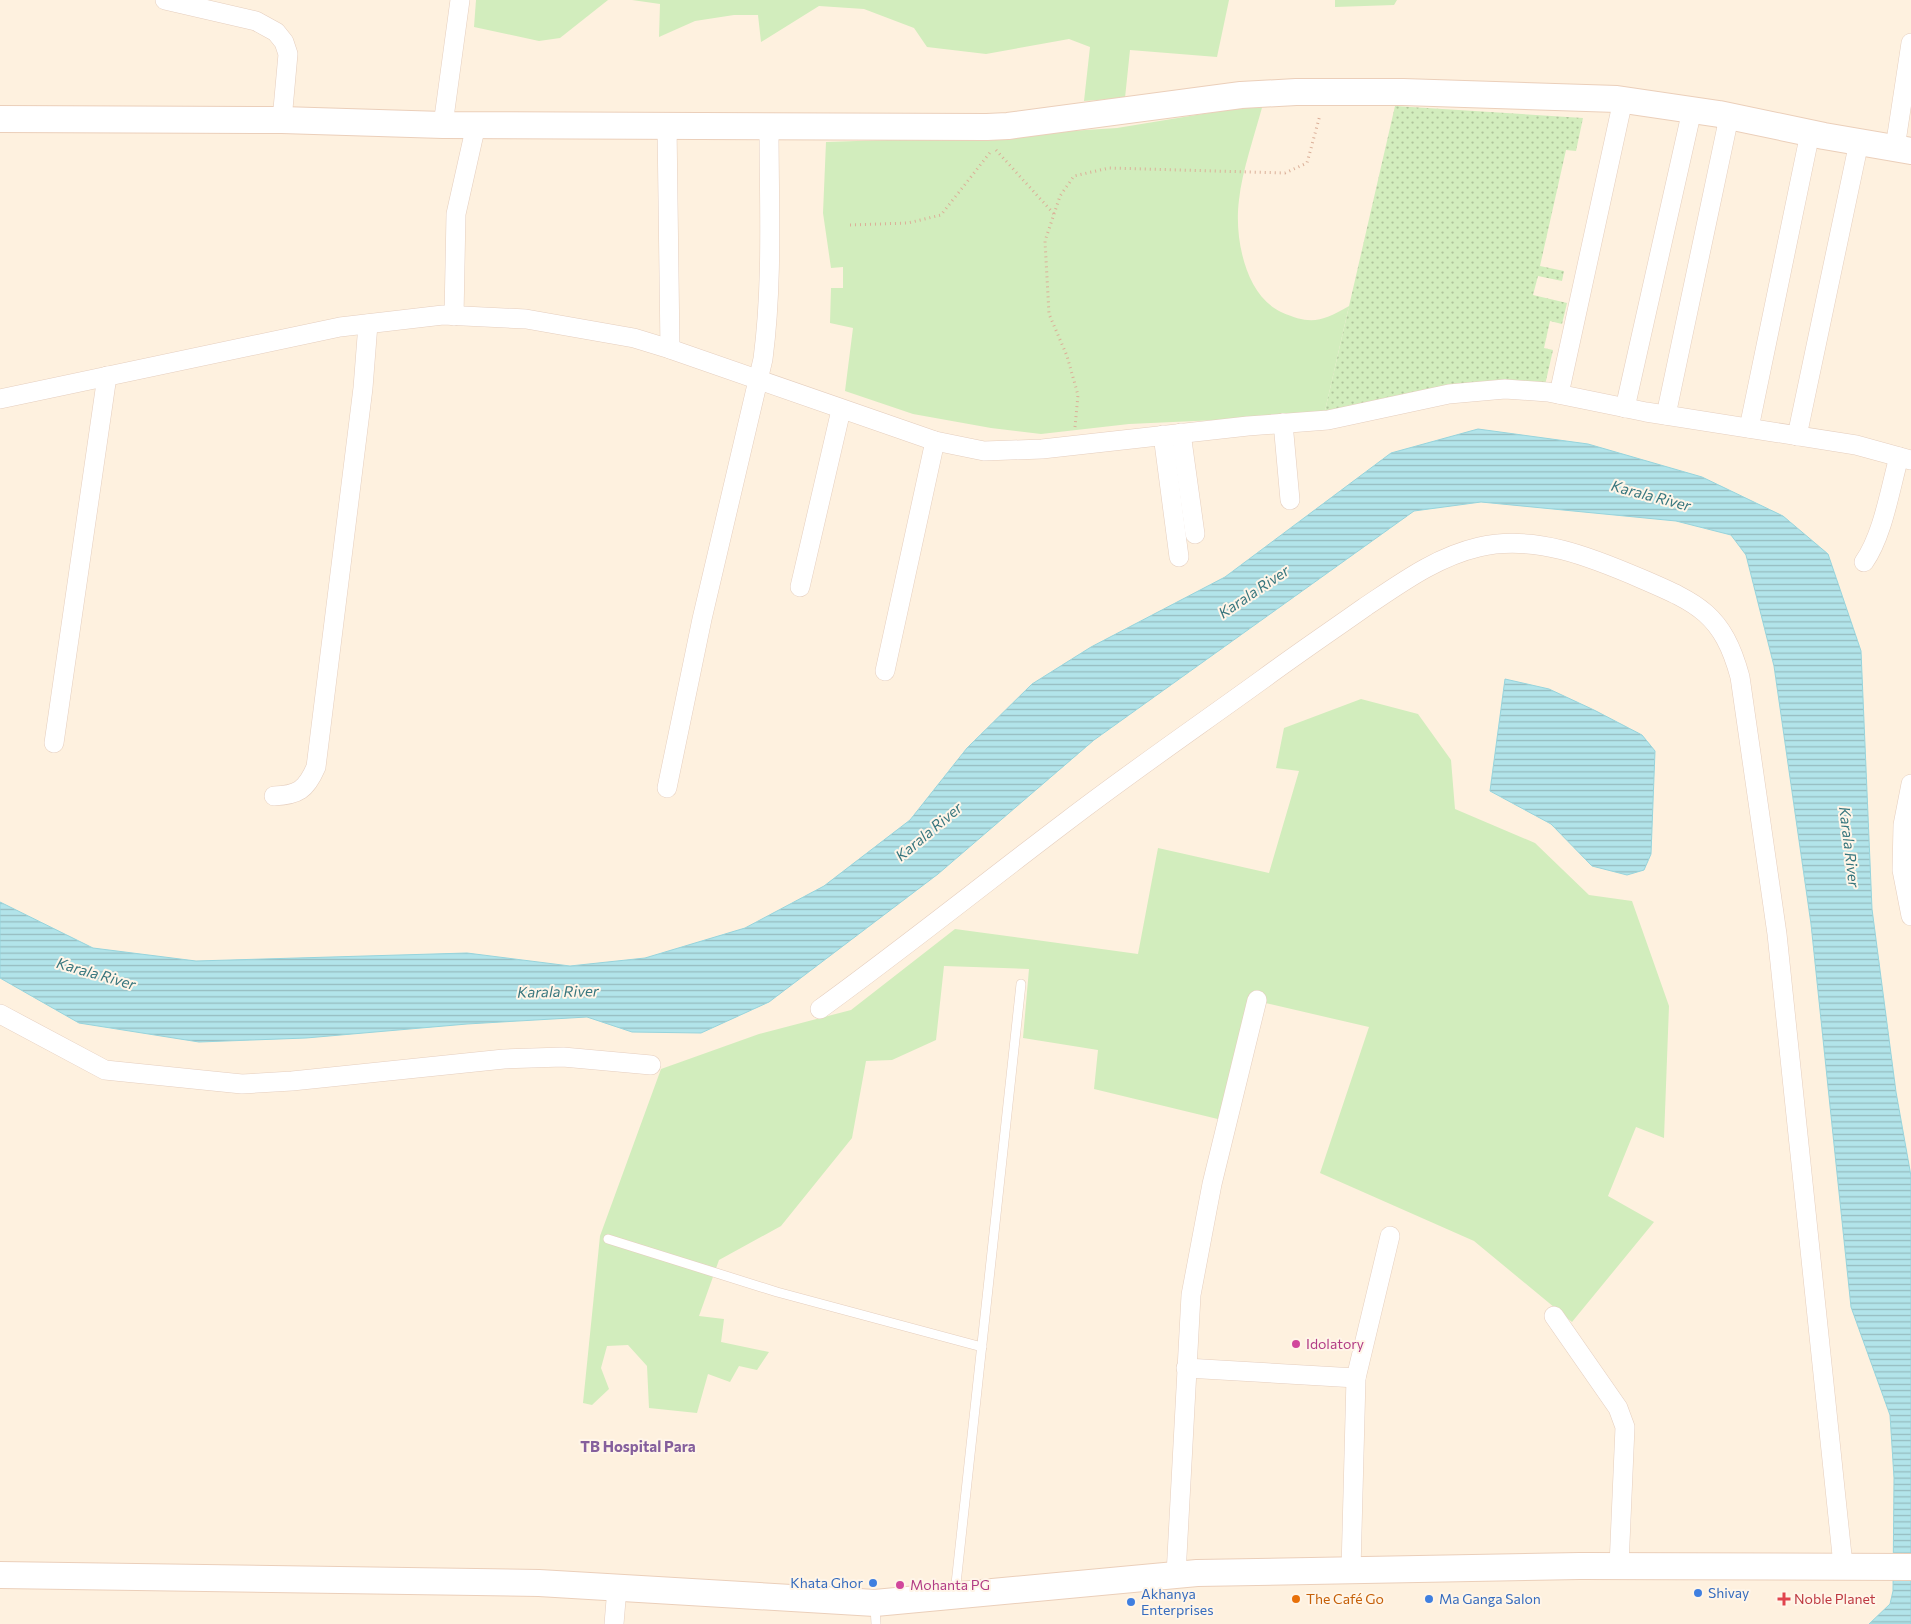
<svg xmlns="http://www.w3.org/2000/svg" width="1911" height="1624" font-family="Commissioner,sans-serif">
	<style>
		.grass { fill: #d2edbd }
		.park { fill: url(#park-dots) }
		.water { fill: url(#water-rules); stroke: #97d4dc }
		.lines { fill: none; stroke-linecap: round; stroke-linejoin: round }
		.lane-casing { stroke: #e5cebe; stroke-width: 10 }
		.street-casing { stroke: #e5cebe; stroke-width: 20 }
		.secondary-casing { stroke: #ebcfba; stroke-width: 28 }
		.path { stroke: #dbaf98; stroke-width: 3; stroke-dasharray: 1 4; stroke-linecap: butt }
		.lane { stroke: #fff; stroke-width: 9 }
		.street { stroke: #fff; stroke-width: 19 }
		.secondary { stroke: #fff; stroke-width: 26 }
		.hotel-dot { fill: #d1479c; stroke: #fff5e8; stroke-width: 2 }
		.shop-dot { fill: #3f7fe0; stroke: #fff5e8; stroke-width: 2 }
		.food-dot { fill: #e8710a; stroke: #fff5e8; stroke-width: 2 }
		.health-dot { fill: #e0444e; stroke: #fff5e8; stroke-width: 2 }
		.labels { text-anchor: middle; stroke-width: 4; stroke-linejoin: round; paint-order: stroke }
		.hotel-label { font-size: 14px; fill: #b23c85; stroke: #fff5e8; text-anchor: start }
		.shop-label { font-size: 14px; fill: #366cbe; stroke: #fff5e8; text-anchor: start }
		.food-label { font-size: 14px; fill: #c56008; stroke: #fff5e8; text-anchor: start }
		.health-label { font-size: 14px; fill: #be3a42; stroke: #fff5e8; text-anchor: start }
		.water-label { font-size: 15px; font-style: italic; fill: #37767e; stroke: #fff5e8 }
		.neighbourhood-label { font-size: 15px; font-weight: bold; fill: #855f9c; stroke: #fff5e8 }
	</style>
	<defs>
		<pattern id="park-dots" width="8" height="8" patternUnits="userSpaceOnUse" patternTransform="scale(1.25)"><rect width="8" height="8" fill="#d2edbd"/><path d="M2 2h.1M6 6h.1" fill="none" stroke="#afc39b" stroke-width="1.8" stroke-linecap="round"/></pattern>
		<pattern id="water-rules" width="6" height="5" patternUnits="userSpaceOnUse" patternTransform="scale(1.25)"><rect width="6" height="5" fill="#b2e4ea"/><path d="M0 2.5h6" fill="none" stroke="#96bcbf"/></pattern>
	</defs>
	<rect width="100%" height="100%" fill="#fef1df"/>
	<!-- grass -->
	<g class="grass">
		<polygon points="476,0 608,0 560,38 539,41 474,27"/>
		<polygon points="632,0 1229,0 1217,57 1130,50 1125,98 1084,101 1090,47 1069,39 986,54 927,47 914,28 864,9 819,6 761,42 758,15 734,15 695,21 659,37 660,4"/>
		<polygon points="1335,0 1397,0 1394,5 1335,7"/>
		<path d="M1263,104c-8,30 -21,67 -24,96 -5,37 6,95 42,112 29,13 41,10 68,-6l-25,109 -195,9 -88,10 -50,-6 -78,-14 -68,-23 8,-63 -23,-5 1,-35h12v-21l-12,1 -8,-55 3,-71 153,-5 138,-9z"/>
		<polygon points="1361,699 1418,714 1451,760 1455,809 1535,843 1589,895 1632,901 1669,1006 1664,1138 1636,1127 1608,1196 1654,1222 1572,1322 1474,1241 1320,1173 1369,1027 1261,1002 1226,1121 1094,1089 1098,1050 1023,1038 1029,969 944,966 936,1040 892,1060 866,1061 852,1138 781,1226 719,1260 699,1316 724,1319 721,1342 769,1352 757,1370 739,1366 730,1382 708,1374 697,1413 649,1408 647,1366 628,1345 607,1346 601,1368 609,1389 592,1405 583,1403 600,1236 661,1069 759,1034 851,1010 955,929 1138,954 1158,848 1269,873 1299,771 1276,768 1284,728"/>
	</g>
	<!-- park -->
	<polygon class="park" points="1395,106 1583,118 1576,151 1566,150 1540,266 1564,271 1562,281 1538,276 1533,295 1567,303 1562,324 1550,321 1544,348 1553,350 1545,385 1324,415"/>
	<!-- water -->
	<g class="water">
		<polygon points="1478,429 1588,444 1702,477 1783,516 1828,554 1861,651 1872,909 1896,1092 1911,1176 1911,1624 1869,1624 1890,1604 1893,1591 1894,1478 1890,1415 1851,1307 1811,924 1774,666 1746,555 1731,535 1676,521 1481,502 1414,511 1094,740 938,874 769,1002 701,1033 632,1032 587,1017 467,1024 306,1038 199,1042 79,1023 0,978 0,902 93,948 196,961 467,953 570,966 645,958 745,928 824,886 910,820 967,748 1032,684 1091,647 1225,577 1391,453"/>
		<polygon points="1505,679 1549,689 1594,710 1642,735 1655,751 1651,854 1644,870 1627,875 1592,866 1551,824 1490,791"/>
	</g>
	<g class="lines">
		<defs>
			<g id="lane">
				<polyline points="608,1239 777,1292 982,1347"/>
				<polyline points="955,1593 1021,984"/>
				<polyline points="875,1606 876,1624"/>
			</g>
			<g id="street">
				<polyline points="165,0 256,21 276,32 284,42 288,54 282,120"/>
				<polyline points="443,125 460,0"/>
				<polyline points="667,125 670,349"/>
				<polyline points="1895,148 1911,43"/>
				<polyline points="454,316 456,214 476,125"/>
				<polyline points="1559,394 1623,100"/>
				<polyline points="0,399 340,327 443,315 526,319 634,338 670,349 935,441 984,451 1042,449 1248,426 1328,420 1449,394 1505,389 1548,392 1646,412 1856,445 1911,460"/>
				<polyline points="1625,408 1692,110"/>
				<polyline points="1666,415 1729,117"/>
				<polyline points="1283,423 1290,500"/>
				<polyline points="1749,428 1810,133"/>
				<polyline points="1181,433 1195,534"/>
				<polyline points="1163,435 1179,557"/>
				<polyline points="1797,436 1859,142"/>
				<path d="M1864,562c19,-27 26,-73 35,-105"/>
				<polyline points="800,587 841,410"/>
				<polyline points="885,671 935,441"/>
				<polyline points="54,743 107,376"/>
				<polyline points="1911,784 1903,825 1902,870 1911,916"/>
				<path d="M667,788l35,-169 61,-260c10,-77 6,-155 6,-233"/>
				<path d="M274,796c24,-1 32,-6 42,-29l47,-379 5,-64"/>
				<path d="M820,1009c84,-61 165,-126 247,-188 64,-49 131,-95 196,-142 34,-25 68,-48 102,-72 36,-24 71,-50 114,-60 55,-13 112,10 163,32 56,24 81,35 98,98l37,257 66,631"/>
				<polyline points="0,1014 105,1070 242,1084 292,1081 504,1059 563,1057 651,1065"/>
				<polyline points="1554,1316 1618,1408 1625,1427 1619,1566"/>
				<polyline points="1186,1368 1356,1378"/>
				<polyline points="1351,1570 1356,1378 1390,1236"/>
				<polyline points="1176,1575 1191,1295 1212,1184 1257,1000"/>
				<polyline points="614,1624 617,1588"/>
			</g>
			<g id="secondary">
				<polyline points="0,119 282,120 443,125 987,127 1008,126 1241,95 1296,92 1403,92 1617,99 1719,114 1824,136 1911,151"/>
				<polyline points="0,1575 539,1583 875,1603 1197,1573 1580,1566 1911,1567"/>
			</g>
		</defs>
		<!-- lane casing -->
		<use href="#lane" class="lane-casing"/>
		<!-- street casing -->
		<use href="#street" class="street-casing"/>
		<!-- secondary casing -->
		<use href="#secondary" class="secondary-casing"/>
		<!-- path -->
		<g class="path">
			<polyline points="996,150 1054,214"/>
			<polyline points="850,225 908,223 941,215 992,150"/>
			<polyline points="1075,427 1078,395 1067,356 1049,314 1045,241 1060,196 1074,176 1109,168 1285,173 1307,163 1320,115"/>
		</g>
		<!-- lane -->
		<use href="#lane" class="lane"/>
		<!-- street -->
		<use href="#street" class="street"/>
		<!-- secondary -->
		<use href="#secondary" class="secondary"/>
	</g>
	<!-- markers -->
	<g class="hotel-dot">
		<circle cx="1296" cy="1344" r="5"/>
		<circle cx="900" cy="1585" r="5"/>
	</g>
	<g class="shop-dot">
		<circle cx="873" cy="1583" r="5"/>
		<circle cx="1698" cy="1593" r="5"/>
		<circle cx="1429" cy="1599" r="5"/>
		<circle cx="1131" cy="1602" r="5"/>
	</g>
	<circle class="food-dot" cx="1296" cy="1599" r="5"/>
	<path class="health-dot" d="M1781.5 1591.5h5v5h5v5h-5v5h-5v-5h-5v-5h5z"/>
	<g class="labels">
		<!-- hotel labels -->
		<g class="hotel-label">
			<text x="1306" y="1349">Idolatory</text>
			<text x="910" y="1590">Mohanta PG</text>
		</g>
		<!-- shop labels -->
		<g class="shop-label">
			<text x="863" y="1588" text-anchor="end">Khata Ghor</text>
			<text x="1708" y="1598">Shivay</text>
			<text x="1141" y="1599">Akhanya<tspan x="1141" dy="16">Enterprises</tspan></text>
			<text x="1439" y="1604">Ma Ganga Salon</text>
		</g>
		<!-- food labels -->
		<g class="food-label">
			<text x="1306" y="1604">The Café Go</text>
		</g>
		<!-- health labels -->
		<g class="health-label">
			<text x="1794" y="1604">Noble Planet</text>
		</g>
		<!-- water labels -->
		<g class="water-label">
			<text transform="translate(1651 496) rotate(15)" y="5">Karala River</text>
			<text transform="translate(1254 592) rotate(-34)" y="5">Karala River</text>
			<text transform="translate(929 832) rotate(-40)" y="5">Karala River</text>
			<text transform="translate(1849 847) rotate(83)" y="5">Karala River</text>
			<text transform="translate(96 974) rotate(16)" y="5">Karala River</text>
			<text transform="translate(558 992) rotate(-1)" y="5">Karala River</text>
		</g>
		<!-- neighbourhood labels -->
		<g class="neighbourhood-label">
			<text x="638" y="1452">TB Hospital Para</text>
		</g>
	</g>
</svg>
